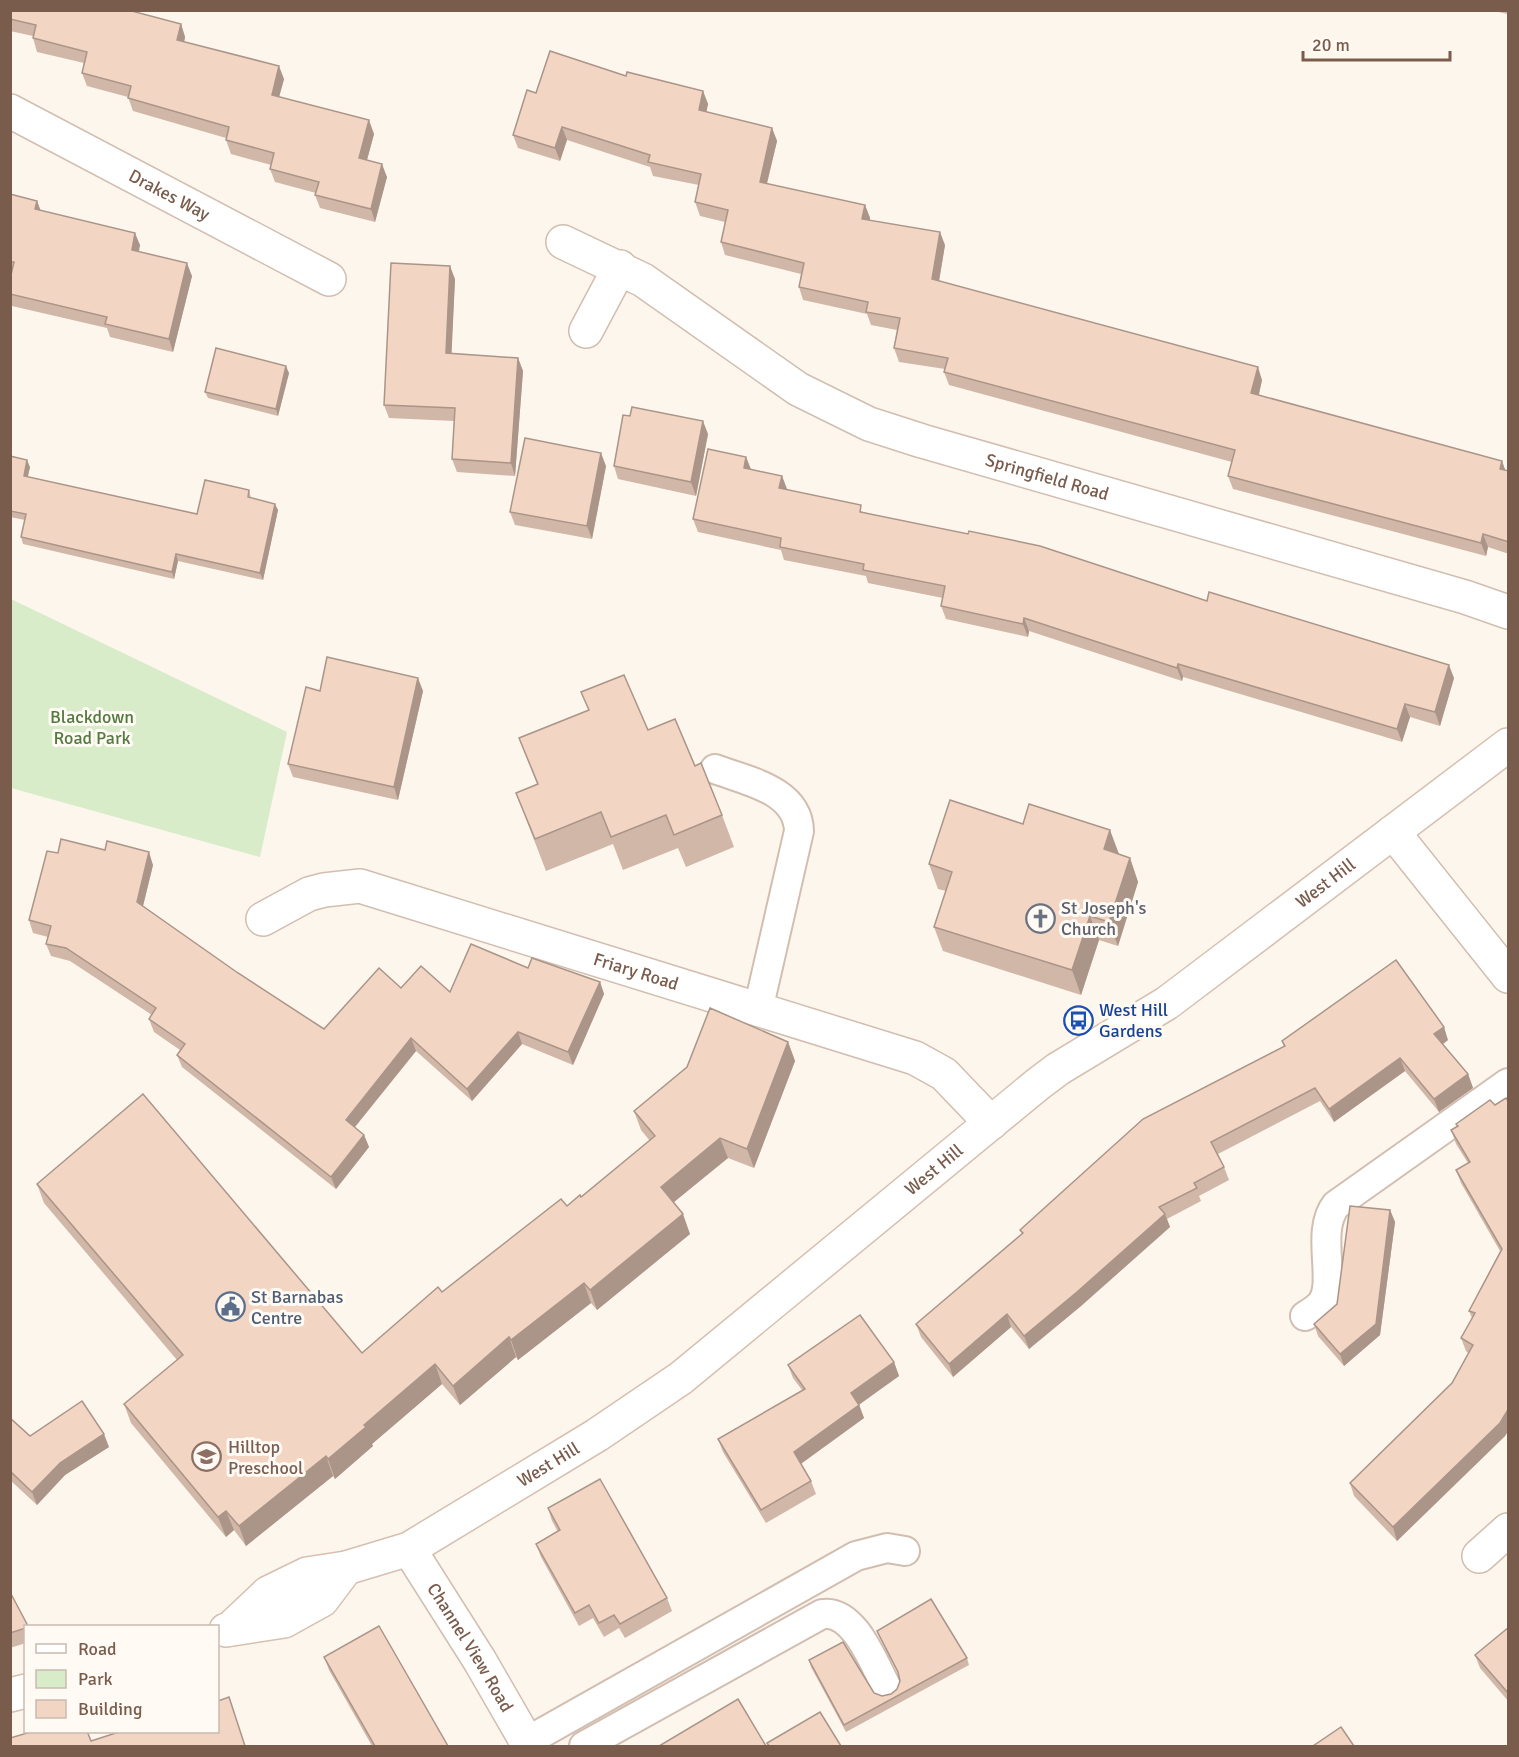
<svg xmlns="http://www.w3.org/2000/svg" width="1519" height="1757" font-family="Signika,sans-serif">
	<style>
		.green { fill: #d8ecc9 }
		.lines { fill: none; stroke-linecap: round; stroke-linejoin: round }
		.lane-casing { stroke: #d1beb0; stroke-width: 32 }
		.street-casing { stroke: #d1beb0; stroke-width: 36 }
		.secondary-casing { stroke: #d6c0b0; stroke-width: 36 }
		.lane { stroke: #fff; stroke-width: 28 }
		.street { stroke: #fff; stroke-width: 33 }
		.secondary { stroke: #fff; stroke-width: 33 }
		.wall { fill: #d1b7a8 }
		.shaded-wall { fill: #aa9588 }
		.building { fill: #f3d5c3; stroke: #aa9588; stroke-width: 1.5 }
		.labels { text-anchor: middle; stroke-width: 6; stroke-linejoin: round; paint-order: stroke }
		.street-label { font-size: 18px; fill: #7a5c4d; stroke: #fffaf3 }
		.park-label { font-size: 18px; fill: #537a41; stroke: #fffaf3 }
		.worship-label { font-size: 18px; fill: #5b616d; stroke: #fffaf3; text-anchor: start }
		.transit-label { font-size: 18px; fill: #164399; stroke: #fffaf3; text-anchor: start }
		.service-label { font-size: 18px; fill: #4e5e75; stroke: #fffaf3; text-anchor: start }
		.education-label { font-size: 18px; fill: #785e54; stroke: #fffaf3; text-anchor: start }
	</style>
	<rect width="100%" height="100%" fill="#fdf6ec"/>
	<!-- green -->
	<polygon class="green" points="11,599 287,732 260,857 11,788"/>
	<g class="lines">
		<defs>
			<g id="lane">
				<path d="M715,769c32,12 83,21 84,62l-41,179"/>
				<path d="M1305,1316c5,-3 11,-7 15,-11 19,-20 -6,-72 16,-100l172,-122"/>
				<polyline points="526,1742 856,1556 887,1548 905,1551"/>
				<path d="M584,1746l238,-132c32,-5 51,48 64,72"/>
			</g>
			<g id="street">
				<path id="s1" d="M10,111l319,168"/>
				<path id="s2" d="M563,242l80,38 155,109 71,35 53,17 543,156 43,15"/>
				<polyline points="586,331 620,267"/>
				<polyline points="1393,832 1508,976"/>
				<path id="s3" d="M263,919l46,-25 15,-4 36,-4 555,172 29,16 47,49"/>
				<path id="s4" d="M409,1549l71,112 49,85"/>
				<polyline points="1479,1556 1508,1530"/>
			</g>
			<g id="secondary">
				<path id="s5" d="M230,1629l38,-36 39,-19 39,-6 63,-19 188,-114 84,-57 357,-294 20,-15 109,-66 341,-258"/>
				<polyline points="226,1630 284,1621 322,1600 346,1568"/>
				<polyline points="10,1695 26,1691"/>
			</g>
		</defs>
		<!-- lane casing -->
		<use href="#lane" class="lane-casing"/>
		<!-- street casing -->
		<use href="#street" class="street-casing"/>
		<!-- secondary casing -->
		<use href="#secondary" class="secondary-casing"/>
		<!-- lane -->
		<use href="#lane" class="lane"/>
		<!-- street -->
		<use href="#street" class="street"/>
		<!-- secondary -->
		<use href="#secondary" class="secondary"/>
	</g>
	<!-- wall -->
	<g class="wall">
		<polygon points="10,10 181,24 185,37 184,42 284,79 279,97 374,134 367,160 387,177 375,222 320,208 315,195 316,193 275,182 270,169 271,165 231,154 226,140 226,138 133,111 128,97 87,86 82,73 84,63 37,52 33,38 33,36 10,31"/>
		<polygon points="1490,10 1508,10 1507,14"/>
		<polygon points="626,76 703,91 708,104 706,112 772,128 777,141 767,184 865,205 870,218 870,221 945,245 939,281 1262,380 1259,395 1502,461 1505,470 1509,471 1509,554 1488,547 1486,556 1233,489 1228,476 1232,462 949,385 944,372 945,369 899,362 894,348 897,330 871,325 867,314 803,300 799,287 801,274 725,255 721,242 725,222 700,216 695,202 699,185 653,176 650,167 567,140 560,161 518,148 513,135 536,93"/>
		<polygon points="10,194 37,201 40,210 140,245 139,252 192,276 173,352 110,337 107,328 12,306 10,303 10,279 12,273 10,273"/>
		<polygon points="455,279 451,354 518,358 523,371 515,476 457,472 452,459 454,421 389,418 384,405"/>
		<polygon points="289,373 278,416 208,398 205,392"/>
		<polygon points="708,434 696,496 618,479 614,466"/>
		<polygon points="10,456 30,467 28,477 197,514 249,490 251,498 278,510 263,580 178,561 174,579 23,544 21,537 25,520 10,517"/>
		<polygon points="746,457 751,469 782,476 787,490 864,512 1207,601 1454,678 1440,726 1410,717 1402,742 1183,677 1182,681 1029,631 1028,637 946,619 941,606 943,598 868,583 866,576 784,560 781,550 698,532 693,519"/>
		<polygon points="606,466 592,539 515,525 510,512"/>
		<polygon points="320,691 423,691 398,800 293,777 288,764"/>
		<polygon points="648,730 695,766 722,815 734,847 686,867 678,848 623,870 613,844 546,871 516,793 537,784 519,738"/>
		<polygon points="58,853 153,865 143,906 238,973 324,1029 401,988 450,992 528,968 600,982 604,994 573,1065 522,1044 472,1101 416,1051 355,1127 364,1135 369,1147 336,1189 182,1067 177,1055 180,1050 154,1032 149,1019 152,1015 70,961 51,956 46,944 48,937 33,933 29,920"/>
		<polygon points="1119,854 1130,858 1138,882 1118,946 1099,940 1081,995 943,951 934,927 946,891 938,889 929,864"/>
		<polygon points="1448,1040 1443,1044 1468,1074 1473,1088 1439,1112 1405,1071 1334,1122 1320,1101 1218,1154 1224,1167 1229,1180 1199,1196 1201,1201 1167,1219 1170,1227 1081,1306 1029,1349 1011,1327 953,1377 921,1337 916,1324 1022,1235 1020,1230 1284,1047 1282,1041"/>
		<polygon points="788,1042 795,1061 754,1168 728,1158 673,1202 690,1234 597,1310 591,1303 518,1360 516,1357 460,1405 442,1384 372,1444 373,1446 335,1479 333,1476 246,1546 234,1530 226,1537 131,1423 124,1404 177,1360 44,1203 37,1184 362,1353 442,1292 581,1197 650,1141 641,1130 634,1111"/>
		<polygon points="1509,1102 1509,1430 1505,1436 1397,1541 1354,1496 1350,1483 1452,1383 1468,1353 1466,1351 1461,1338 1472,1318 1469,1311 1500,1251 1461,1183 1456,1170 1468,1163 1456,1144 1451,1130 1457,1127 1456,1124 1495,1105"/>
		<polygon points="1390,1210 1395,1222 1380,1335 1344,1366 1318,1336 1314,1324 1337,1304"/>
		<polygon points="894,1362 899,1376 859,1404 864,1418 801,1464 811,1481 816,1494 766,1523 723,1452 718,1439 802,1390 793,1378 788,1365"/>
		<polygon points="10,1418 30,1436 109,1447 65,1475 37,1505 10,1480"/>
		<polygon points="548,1508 667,1598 672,1611 625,1638 619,1628 604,1637 593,1618 579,1626 541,1557 536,1544 558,1532 552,1521"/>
		<polygon points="10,1592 26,1626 26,1643 10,1648"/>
		<polygon points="1509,1627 1509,1702 1480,1668 1475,1655"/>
		<polygon points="877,1631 967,1658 969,1665 846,1732 811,1667 809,1660 874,1693 882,1696 891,1694 897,1689 900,1681 899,1675 880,1638"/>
		<polygon points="324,1657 448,1746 372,1746 329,1670"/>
	</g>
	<!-- shaded-wall -->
	<g class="shaded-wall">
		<polygon points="181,24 185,37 182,53 177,40"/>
		<polygon points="279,66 284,79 276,108 272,95"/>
		<polygon points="703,91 708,104 704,124 699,110"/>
		<polygon points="369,120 374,134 364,171 359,158"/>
		<polygon points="562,127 567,140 560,161 555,148"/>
		<polygon points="772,128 777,141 764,195 760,182"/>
		<polygon points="382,164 387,177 375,222 371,209"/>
		<polygon points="37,201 42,214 35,209"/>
		<polygon points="865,205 870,218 867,233 862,219"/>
		<polygon points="940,232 945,245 937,293 932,279"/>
		<polygon points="135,233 140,245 136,263 132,250"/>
		<polygon points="187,263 192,276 173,352 169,339"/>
		<polygon points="450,266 455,279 451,366 446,353"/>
		<polygon points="518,358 523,371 515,476 511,463"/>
		<polygon points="286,366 289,373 278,416 276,409"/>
		<polygon points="1258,367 1262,380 1256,406 1251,393"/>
		<polygon points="703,421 708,434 696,496 691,482"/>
		<polygon points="601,453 606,466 592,539 587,526"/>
		<polygon points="746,457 751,470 744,468"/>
		<polygon points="27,460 30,467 26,483 24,476"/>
		<polygon points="1502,461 1507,475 1500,469"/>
		<polygon points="782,476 787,489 784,501 779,488"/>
		<polygon points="275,504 278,510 263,580 260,573"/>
		<polygon points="1483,534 1488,547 1486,556 1481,543"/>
		<polygon points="176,554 178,561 174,579 172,572"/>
		<polygon points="1024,618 1029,631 1028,637 1023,624"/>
		<polygon points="1178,664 1183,677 1182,681 1177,668"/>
		<polygon points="1449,665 1454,678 1440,726 1435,712"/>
		<polygon points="418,678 423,691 398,800 394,787"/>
		<polygon points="1405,704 1410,717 1402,742 1397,729"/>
		<polygon points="1110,830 1119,854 1113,874 1104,849"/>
		<polygon points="149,852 153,865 141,914 137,902"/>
		<polygon points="1130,858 1138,882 1118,946 1109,922"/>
		<polygon points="1090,916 1099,940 1081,995 1072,970"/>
		<polygon points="600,982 604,994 573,1065 568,1052"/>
		<polygon points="1444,1027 1448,1040 1439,1047 1434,1034"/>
		<polygon points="518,1032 522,1044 472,1101 467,1089"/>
		<polygon points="411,1038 416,1051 350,1133 346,1120"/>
		<polygon points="788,1042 795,1061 754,1168 747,1149"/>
		<polygon points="1400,1058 1405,1071 1334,1122 1329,1109"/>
		<polygon points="1468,1074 1473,1088 1439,1112 1434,1099"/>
		<polygon points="364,1135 369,1147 336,1189 331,1177"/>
		<polygon points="720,1138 728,1158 668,1207 661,1187"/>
		<polygon points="1390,1210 1395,1222 1380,1335 1344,1366 1340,1354"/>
		<polygon points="683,1214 690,1234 597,1310 590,1290"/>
		<polygon points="1165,1214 1170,1227 1081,1306 1029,1349 1024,1336"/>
		<polygon points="584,1283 591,1303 518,1360 511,1340"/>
		<polygon points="1007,1314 1011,1327 953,1377 949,1364"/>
		<polygon points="509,1337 516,1357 460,1405 453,1386"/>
		<polygon points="894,1362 899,1376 856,1407 851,1393"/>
		<polygon points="435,1364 442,1384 372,1444 373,1446 335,1479 328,1459 364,1425"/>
		<polygon points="859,1405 864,1418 799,1465 794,1452"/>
		<polygon points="1509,1408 1509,1430 1505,1436 1397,1541 1393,1527"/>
		<polygon points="104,1434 109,1447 65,1475 37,1505 32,1492 60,1463"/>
		<polygon points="326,1456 333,1476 246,1546 239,1526"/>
		<polygon points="226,1511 234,1530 226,1537 218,1517"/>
	</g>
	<!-- building -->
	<g class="building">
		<polygon points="10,10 128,10 181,24 177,40 279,66 272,95 369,120 359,158 382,164 371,209 315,195 319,182 270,169 274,153 226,140 229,127 128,98 131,86 82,73 87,52 33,38 36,25 10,19"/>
		<polygon points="550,51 626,76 627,72 703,91 699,110 772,128 760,182 865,205 862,219 940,232 932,279 1258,367 1251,393 1502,461 1500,469 1509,471 1509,542 1483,534 1481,543 1228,476 1235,450 944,372 948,358 894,348 900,318 866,312 868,302 799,287 804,263 721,242 728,210 695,202 701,174 648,162 650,155 562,127 555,148 513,135 527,90 536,93"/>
		<polygon points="10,194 37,201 35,209 135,233 132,250 187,263 169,339 105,324 107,317 10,294 10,279 14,262 10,262"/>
		<polygon points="391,263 450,266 446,353 518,358 511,463 452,459 455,408 384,405"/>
		<polygon points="216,348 286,366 276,409 205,392"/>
		<polygon points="632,407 703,421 691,482 614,466 623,415 630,416"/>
		<polygon points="525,438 601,453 587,526 510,512"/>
		<polygon points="708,449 746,457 744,468 782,476 779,488 861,505 860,512 968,534 969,531 1040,546 1207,601 1209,592 1449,665 1435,712 1405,704 1397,729 1178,664 1177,668 1024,618 1023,624 941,606 945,586 863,570 864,564 780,547 781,538 693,519"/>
		<polygon points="10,456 27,460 24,476 197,514 205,480 249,490 248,497 275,504 260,573 176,554 172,572 21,537 26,514 10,511"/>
		<polygon points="327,657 418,678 394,787 288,764 306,687 320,691"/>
		<polygon points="624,675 648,730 675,719 695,766 701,763 722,815 674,835 666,815 611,837 601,812 535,839 516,793 538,784 519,738 589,710 581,692"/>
		<polygon points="950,800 1023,824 1029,804 1110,830 1104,849 1130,858 1109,922 1090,916 1072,970 934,927 952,872 929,864"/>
		<polygon points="61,839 105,850 107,841 149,852 137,902 238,973 324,1029 379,968 401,988 421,966 450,992 471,944 528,968 532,958 600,982 568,1052 518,1032 467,1089 411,1038 346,1120 364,1135 331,1177 177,1055 185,1044 149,1019 156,1008 66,948 46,944 51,926 29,920 47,851 58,853"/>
		<polygon points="1396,960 1444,1027 1434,1034 1468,1074 1434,1099 1400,1058 1329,1109 1315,1088 1211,1142 1224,1167 1194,1183 1197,1188 1159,1207 1165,1214 1077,1292 1024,1336 1007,1314 949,1364 916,1324 1023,1233 1020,1230 1143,1119 1285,1046 1282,1041"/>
		<polygon points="710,1008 788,1042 747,1149 720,1138 661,1187 683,1214 590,1290 584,1283 511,1340 509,1337 453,1386 435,1364 364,1425 366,1427 328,1459 326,1456 239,1526 226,1511 218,1517 124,1404 183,1355 37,1184 143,1094 362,1353 438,1287 442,1292 561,1199 567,1206 580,1195 581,1197 655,1136 634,1111 687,1067"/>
		<polygon points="1506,1098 1509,1102 1509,1249 1507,1250 1509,1250 1509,1408 1500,1423 1393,1527 1350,1483 1452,1383 1473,1345 1461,1338 1475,1313 1469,1311 1502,1249 1456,1170 1470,1162 1451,1130 1458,1126 1456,1124 1490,1100 1495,1105"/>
		<polygon points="1350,1206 1390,1210 1376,1324 1340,1354 1314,1324 1337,1304"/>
		<polygon points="860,1315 894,1362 851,1393 859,1405 794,1452 811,1481 761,1510 718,1439 805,1389 788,1365"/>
		<polygon points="82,1401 104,1434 60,1463 32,1492 10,1471 10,1418 30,1436"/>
		<polygon points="600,1479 667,1598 620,1624 614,1615 599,1623 589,1605 575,1613 536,1544 560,1530 548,1508"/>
		<polygon points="10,1592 28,1626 26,1626 26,1628 10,1633"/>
		<polygon points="931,1599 967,1658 844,1725 809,1660 843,1642 874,1693 882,1696 891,1694 897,1689 900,1681 898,1672 877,1631"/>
		<polygon points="379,1626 448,1746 375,1746 324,1657"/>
		<polygon points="1509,1627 1509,1694 1475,1655"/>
		<polygon points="229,1697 245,1746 10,1746 10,1738 34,1731 87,1731 91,1741 122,1731 218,1731 218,1701"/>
		<polygon points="738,1699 766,1746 659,1746"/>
		<polygon points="820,1712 841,1746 769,1746 767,1743"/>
		<polygon points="1341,1727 1354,1746 1313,1746"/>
	</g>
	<!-- icons -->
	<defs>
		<symbol id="church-ring" viewBox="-11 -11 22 22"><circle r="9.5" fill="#fffaf3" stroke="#6b7280" stroke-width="1.5"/><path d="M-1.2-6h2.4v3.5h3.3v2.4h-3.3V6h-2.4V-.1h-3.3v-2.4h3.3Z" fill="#6b7280"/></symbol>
		<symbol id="bus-ring" viewBox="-11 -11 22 22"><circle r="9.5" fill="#fffaf3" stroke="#1a4fb4" stroke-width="1.5"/><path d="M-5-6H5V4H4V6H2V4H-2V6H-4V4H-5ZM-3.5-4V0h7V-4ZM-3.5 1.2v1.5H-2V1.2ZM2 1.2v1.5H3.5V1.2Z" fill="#1a4fb4"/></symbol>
		<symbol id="civic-ring" viewBox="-11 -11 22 22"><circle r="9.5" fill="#fffaf3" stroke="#5c6f8a" stroke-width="1.5"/><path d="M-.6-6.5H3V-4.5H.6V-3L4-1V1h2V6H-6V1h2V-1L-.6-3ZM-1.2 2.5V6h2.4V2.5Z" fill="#5c6f8a"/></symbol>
		<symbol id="school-ring" viewBox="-11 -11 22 22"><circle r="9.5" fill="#fffaf3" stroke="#8d6e63" stroke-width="1.5"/><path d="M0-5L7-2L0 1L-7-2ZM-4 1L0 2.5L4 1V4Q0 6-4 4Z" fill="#8d6e63"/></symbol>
	</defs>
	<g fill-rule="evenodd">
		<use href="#church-ring" x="1024" y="902" width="33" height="33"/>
		<use href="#bus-ring" x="1062" y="1004" width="33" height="33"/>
		<use href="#civic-ring" x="214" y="1290" width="33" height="33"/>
		<use href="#school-ring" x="190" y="1440" width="33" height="33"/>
	</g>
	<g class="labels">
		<!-- street labels -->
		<g class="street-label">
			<text dy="6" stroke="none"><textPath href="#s1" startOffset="180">Drakes Way</textPath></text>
			<text dy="6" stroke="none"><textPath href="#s2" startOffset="543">Springfield Road</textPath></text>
			<text dy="6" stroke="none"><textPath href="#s5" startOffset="1336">West Hill</textPath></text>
			<text dy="6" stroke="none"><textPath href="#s3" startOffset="393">Friary Road</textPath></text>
			<text dy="6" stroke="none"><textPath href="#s5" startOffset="850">West Hill</textPath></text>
			<text dy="6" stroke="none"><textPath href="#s5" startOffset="364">West Hill</textPath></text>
			<text dy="6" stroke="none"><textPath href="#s4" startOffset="116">Channel View Road</textPath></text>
		</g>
		<!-- park labels -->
		<g class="park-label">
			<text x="92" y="723">Blackdown<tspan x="92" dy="21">Road Park</tspan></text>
		</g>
		<!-- worship labels -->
		<g class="worship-label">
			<text x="1061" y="914">St Joseph's<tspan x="1061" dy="21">Church</tspan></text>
		</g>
		<!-- transit labels -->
		<g class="transit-label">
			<text x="1099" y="1016">West Hill<tspan x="1099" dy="21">Gardens</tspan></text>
		</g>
		<!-- service labels -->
		<g class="service-label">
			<text x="251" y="1303">St Barnabas<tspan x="251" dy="21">Centre</tspan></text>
		</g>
		<!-- education labels -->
		<g class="education-label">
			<text x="228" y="1453">Hilltop<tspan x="228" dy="21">Preschool</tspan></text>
		</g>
	</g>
	<!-- border -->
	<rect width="1519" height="1757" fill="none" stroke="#7a5c4d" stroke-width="24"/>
	<!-- legend -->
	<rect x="24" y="1625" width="195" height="108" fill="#fffaf3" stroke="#cabbb1" stroke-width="1.5"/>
	<rect x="36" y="1644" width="30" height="9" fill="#ffffff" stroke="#cabbb1" stroke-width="1.5"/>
	<text x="78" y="1655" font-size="18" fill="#7a5c4d">Road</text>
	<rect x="36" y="1670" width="30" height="18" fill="#d8ecc9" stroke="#cabbb1" stroke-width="1.5"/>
	<text x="78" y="1685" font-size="18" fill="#7a5c4d">Park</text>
	<rect x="36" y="1700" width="30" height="18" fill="#f3d5c3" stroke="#cabbb1" stroke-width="1.5"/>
	<text x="78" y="1715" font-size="18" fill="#7a5c4d">Building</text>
	<!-- scale -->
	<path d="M1303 51v9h147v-9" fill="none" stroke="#7a5c4d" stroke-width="3"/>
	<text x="1312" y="51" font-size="18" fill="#7a5c4d" stroke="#fffaf3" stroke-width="4.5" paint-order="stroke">20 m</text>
</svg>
